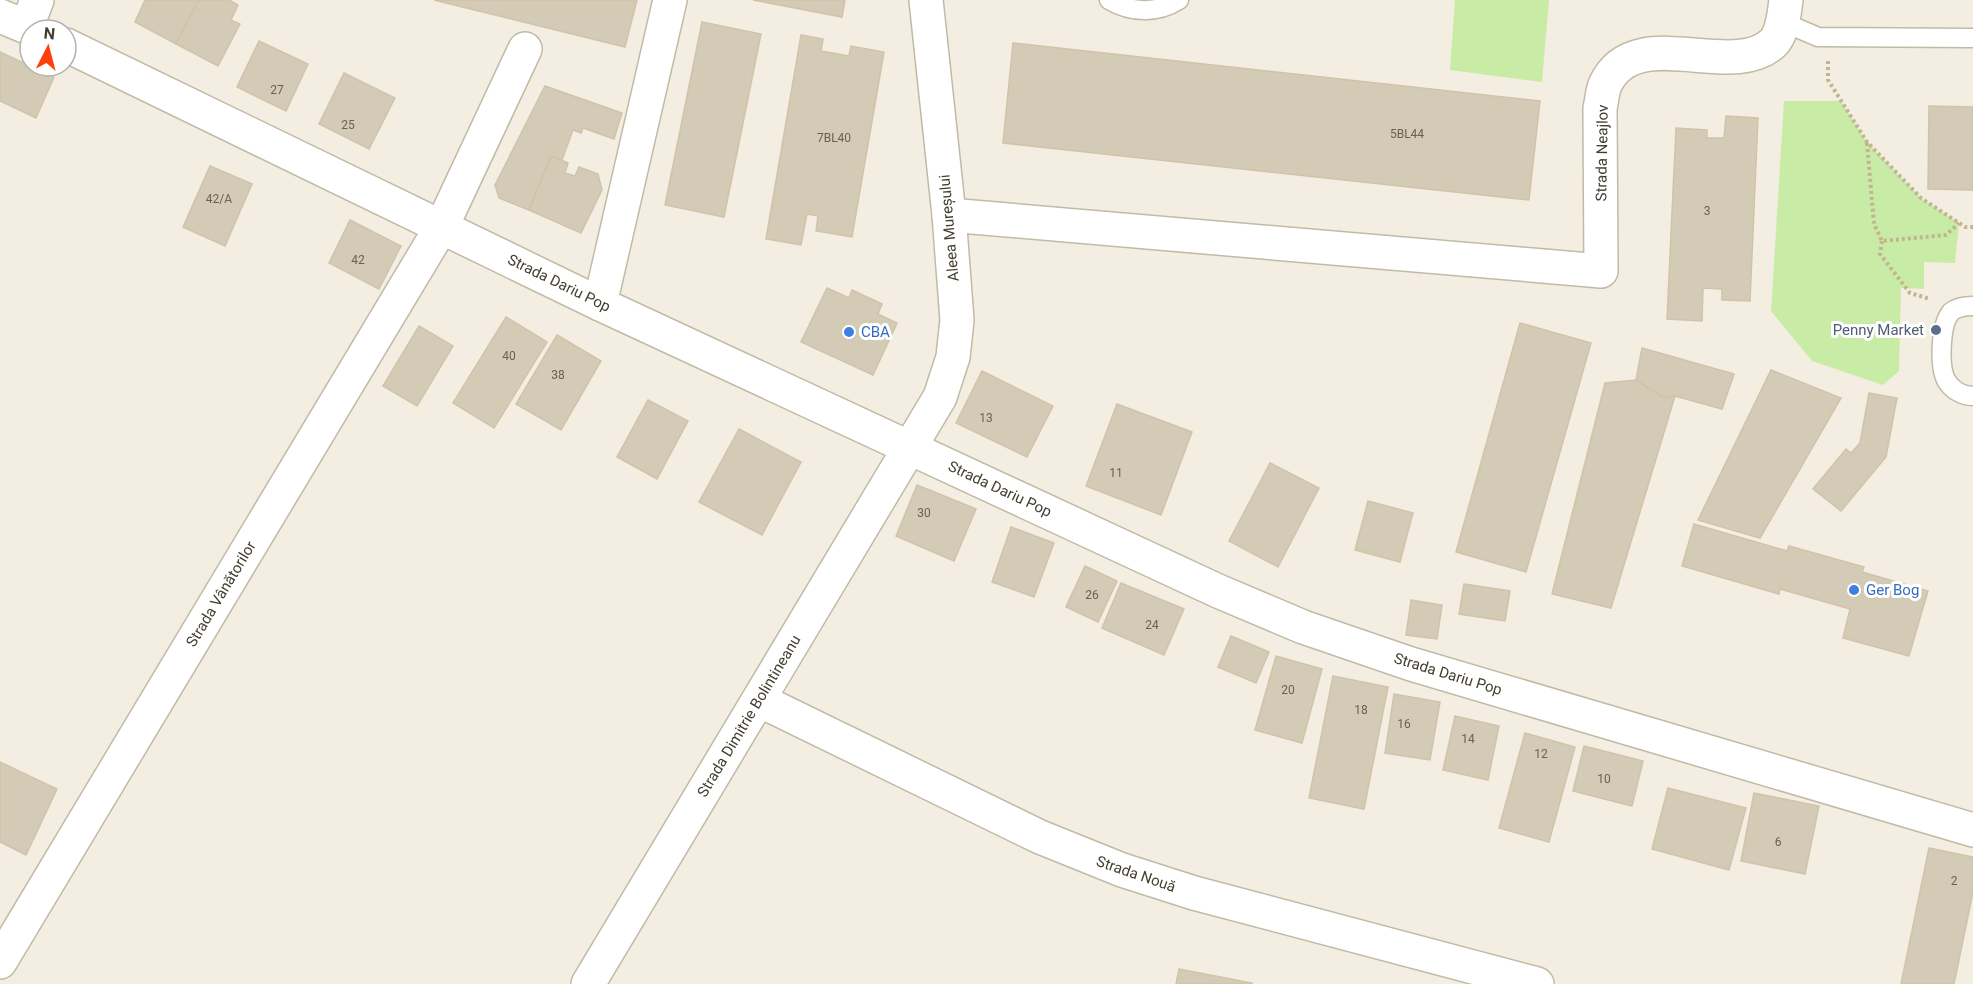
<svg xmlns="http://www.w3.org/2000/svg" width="1973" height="984" font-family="Roboto,sans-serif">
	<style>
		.green { fill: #c8eca5 }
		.building { fill: #d4cbb6; stroke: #d1c3a8; stroke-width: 1.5 }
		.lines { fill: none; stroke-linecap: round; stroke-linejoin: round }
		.service-casing { stroke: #c1baa6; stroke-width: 21 }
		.minor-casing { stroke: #c1baa6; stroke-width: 36 }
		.tertiary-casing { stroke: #c1baa6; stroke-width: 36 }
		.path { stroke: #c2b493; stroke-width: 4; stroke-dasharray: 3 3; stroke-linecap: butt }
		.service { stroke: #fff; stroke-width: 18 }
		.minor { stroke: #fff; stroke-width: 33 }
		.tertiary { stroke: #fff; stroke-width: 33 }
		.service-dot { fill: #5c6f8a; stroke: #fff; stroke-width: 2 }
		.shop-dot { fill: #3f7fe0; stroke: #fff; stroke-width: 2 }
		.labels { text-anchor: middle; stroke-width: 6; stroke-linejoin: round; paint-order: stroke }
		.number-label { font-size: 12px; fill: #686153 }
		.street-label { font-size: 15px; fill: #443e32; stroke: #fff }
		.service-label { font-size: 15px; fill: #4e5e75; stroke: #fff; text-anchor: end }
		.shop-label { font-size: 15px; fill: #366cbe; stroke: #fff; text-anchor: start }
	</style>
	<rect width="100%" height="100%" fill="#f3eee1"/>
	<!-- green -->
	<g class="green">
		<polygon points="1455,0 1549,0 1542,82 1450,70"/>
		<polygon points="1784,101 1841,101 1867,142 1921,198 1959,223 1955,263 1924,262 1924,289 1901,288 1899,371 1883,385 1812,361 1771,311"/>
	</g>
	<!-- building -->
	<g class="building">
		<polygon points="145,0 199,0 176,44 135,22"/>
		<polygon points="199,0 229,0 238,5 231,20 240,24 218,66 176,44"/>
		<polygon points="434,0 637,0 625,47"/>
		<polygon points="753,0 845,0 842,17"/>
		<polygon points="702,22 761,34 724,217 665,205"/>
		<polygon points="801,35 823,39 821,51 849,56 851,46 884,52 852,237 816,231 818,216 807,214 801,245 766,239"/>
		<polygon points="259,41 308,64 286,111 237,87"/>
		<polygon points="1013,43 1540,101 1529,200 1003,143"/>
		<polygon points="0,52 54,77 36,118 0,101"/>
		<polygon points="344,73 395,98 369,149 319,124"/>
		<polygon points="545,86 622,113 614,139 583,128 581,133 573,130 562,160 551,156 529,210 499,198 495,185"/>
		<polygon points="1929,106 1973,107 1973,190 1928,189"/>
		<polygon points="1726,116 1758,118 1750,301 1722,300 1722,289 1703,288 1702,321 1667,319 1676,128 1707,130 1707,138 1724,138"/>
		<polygon points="551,156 568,163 565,173 575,176 579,167 598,174 602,190 581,233 529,210"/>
		<polygon points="210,166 252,184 225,246 183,227"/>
		<polygon points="350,220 401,246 379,289 329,263"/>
		<polygon points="827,288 849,298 852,290 882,304 878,314 897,323 873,375 801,342"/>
		<polygon points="506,317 547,342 494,428 453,403"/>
		<polygon points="1520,323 1591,343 1526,572 1456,552"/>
		<polygon points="419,326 453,346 417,406 383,386"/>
		<polygon points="557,335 601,361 561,430 516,404"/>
		<polygon points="1642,348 1734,374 1722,409 1675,396 1664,398 1636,380"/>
		<polygon points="1771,370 1841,398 1760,538 1698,520"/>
		<polygon points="982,371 1053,406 1027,457 956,423"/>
		<polygon points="1636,380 1664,398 1675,396 1611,608 1552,594 1605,383"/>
		<polygon points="1869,393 1897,398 1886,457 1841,511 1813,489 1846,449 1851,453 1860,443"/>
		<polygon points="648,400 688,421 657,479 617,457"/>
		<polygon points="1117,404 1192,432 1161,515 1086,486"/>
		<polygon points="739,429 801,462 762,535 699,502"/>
		<polygon points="1270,463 1319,488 1278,567 1229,541"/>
		<polygon points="917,485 976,509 954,561 896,536"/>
		<polygon points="1368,501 1413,513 1400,562 1355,550"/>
		<polygon points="1694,524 1787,551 1789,546 1864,567 1862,572 1928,591 1909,656 1843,638 1850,609 1780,589 1779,594 1682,566"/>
		<polygon points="1011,527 1054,543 1034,597 992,582"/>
		<polygon points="1085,566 1117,581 1098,622 1066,607"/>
		<polygon points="1121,583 1184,609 1164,655 1102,628"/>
		<polygon points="1464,584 1510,591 1505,621 1459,614"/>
		<polygon points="1411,600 1442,605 1437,639 1406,635"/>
		<polygon points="1231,636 1269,652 1256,683 1218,667"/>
		<polygon points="1276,656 1322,669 1302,743 1255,730"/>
		<polygon points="1333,676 1388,687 1364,809 1309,798"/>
		<polygon points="1394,694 1440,702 1430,760 1385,753"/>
		<polygon points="1455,716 1499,726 1488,780 1443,770"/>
		<polygon points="1525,733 1575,747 1549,842 1499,828"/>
		<polygon points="1584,746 1643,761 1632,806 1573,791"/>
		<polygon points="0,762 57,789 26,855 0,842"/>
		<polygon points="1668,788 1746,808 1729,870 1652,849"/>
		<polygon points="1754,793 1819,806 1805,874 1741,861"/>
		<polygon points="1929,848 1973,857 1973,892 1954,984 1901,984"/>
		<polygon points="1179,969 1252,983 1252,984 1176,984"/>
	</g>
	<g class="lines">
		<defs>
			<g id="service">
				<path d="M1109,0c22,13 48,14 70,0"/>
				<polyline points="1783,22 1818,37 1973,38"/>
				<path d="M1973,306c-7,0 -16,1 -22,6 -11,13 -12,54 -5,68 6,10 16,16 27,16"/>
			</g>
			<g id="minor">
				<polyline points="27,26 37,0"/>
				<path d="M949,215l652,56 -1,-163c2,-7 2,-16 5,-23 29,-65 127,-3 168,-42 10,-10 11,-29 13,-43"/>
				<polyline points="600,304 670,0"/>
				<polyline points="759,700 1040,837 1122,870 1194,893 1537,984"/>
				<polyline points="0,962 442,226 525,49"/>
				<polyline points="588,984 940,397 953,357 957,320 949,215 926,0"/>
			</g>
			<g id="tertiary">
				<polyline points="0,16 34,30"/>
				<polyline points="66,45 600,304 1218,591 1303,627 1411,664 1973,830"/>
			</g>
		</defs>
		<!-- service casing -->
		<use href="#service" class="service-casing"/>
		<!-- minor casing -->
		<use href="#minor" class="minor-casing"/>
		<!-- tertiary casing -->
		<use href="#tertiary" class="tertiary-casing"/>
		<!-- path -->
		<g class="path">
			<polyline points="1828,61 1828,80 1867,142 1921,198 1965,227 1973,227"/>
			<polyline points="1867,143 1874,224 1882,241 1946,235 1959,223"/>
			<polyline points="1882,241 1880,254 1910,293 1930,299"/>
		</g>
		<!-- service -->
		<use href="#service" class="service"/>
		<!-- minor -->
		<use href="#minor" class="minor"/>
		<!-- tertiary -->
		<use href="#tertiary" class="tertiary"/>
	</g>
	<!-- markers -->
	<circle class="service-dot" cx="1936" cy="330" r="6"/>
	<g class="shop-dot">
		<circle cx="849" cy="332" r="6"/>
		<circle cx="1854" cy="590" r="6"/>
	</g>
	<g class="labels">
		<!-- number labels -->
		<g class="number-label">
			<text x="277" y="94">27</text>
			<text x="348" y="129">25</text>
			<text x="1407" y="138">5BL44</text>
			<text x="834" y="142">7BL40</text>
			<text x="219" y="203">42/A</text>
			<text x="1707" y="215">3</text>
			<text x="358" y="264">42</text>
			<text x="509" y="360">40</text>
			<text x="558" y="379">38</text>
			<text x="986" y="422">13</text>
			<text x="1116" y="477">11</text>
			<text x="924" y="517">30</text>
			<text x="1092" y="599">26</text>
			<text x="1152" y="629">24</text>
			<text x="1288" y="694">20</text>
			<text x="1361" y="714">18</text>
			<text x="1404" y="728">16</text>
			<text x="1468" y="743">14</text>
			<text x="1541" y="758">12</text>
			<text x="1604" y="783">10</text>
			<text x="1778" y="846">6</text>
			<text x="1954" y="885">2</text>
		</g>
		<!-- street labels -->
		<g class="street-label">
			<text transform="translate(1602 153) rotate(-89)" y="5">Strada Neajlov</text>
			<text transform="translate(949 228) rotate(-95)" y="5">Aleea Mureșului</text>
			<text transform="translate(559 283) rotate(26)" y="5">Strada Dariu Pop</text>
			<text transform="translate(1000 489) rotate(25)" y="5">Strada Dariu Pop</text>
			<text transform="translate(221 594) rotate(-59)" y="5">Strada Vânătorilor</text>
			<text transform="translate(1448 674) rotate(17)" y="5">Strada Dariu Pop</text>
			<text transform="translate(749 716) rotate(-59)" y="5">Strada Dimitrie Bolintineanu</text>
			<text transform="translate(1136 874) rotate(19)" y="5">Strada Nouă</text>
		</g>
		<!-- service labels -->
		<g class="service-label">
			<text x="1924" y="335">Penny Market</text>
		</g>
		<!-- shop labels -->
		<g class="shop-label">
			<text x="861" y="337">CBA</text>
			<text x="1866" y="595">Ger Bog</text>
		</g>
	</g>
	<!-- north arrow -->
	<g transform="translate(48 48) rotate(6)"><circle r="28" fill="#ffffff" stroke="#b4b2ad" stroke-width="1.5"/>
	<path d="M0-4.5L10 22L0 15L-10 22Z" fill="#ff3e0c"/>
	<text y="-9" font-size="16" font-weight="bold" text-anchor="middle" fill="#443e32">N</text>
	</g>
</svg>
